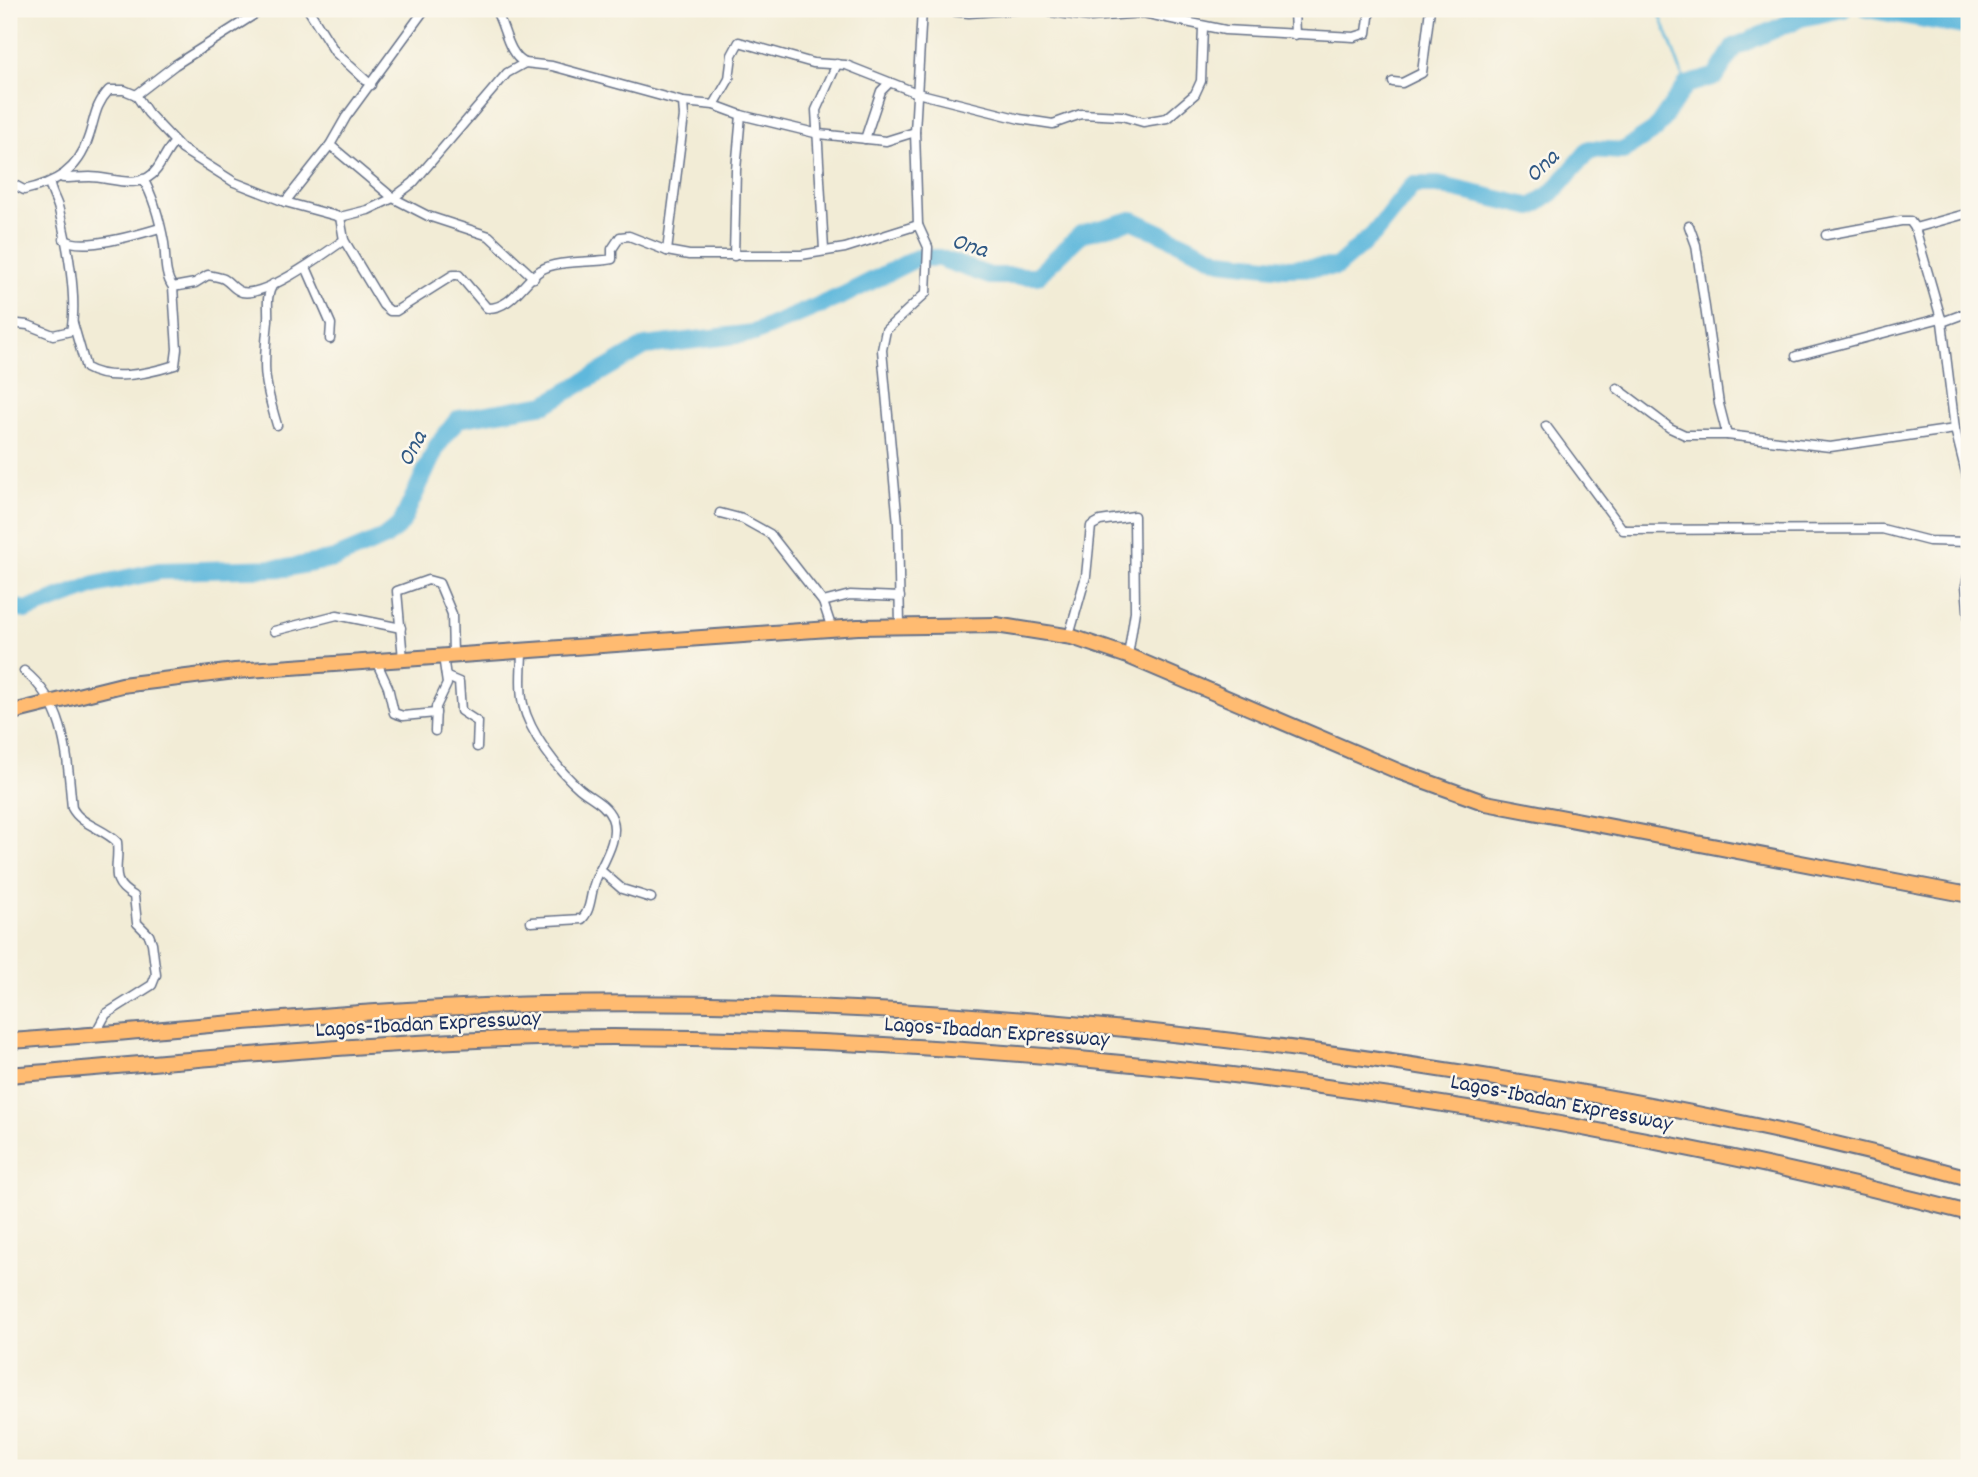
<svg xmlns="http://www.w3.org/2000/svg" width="1978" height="1477" font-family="Dekko,sans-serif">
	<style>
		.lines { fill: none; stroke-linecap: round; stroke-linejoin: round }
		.stream { stroke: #5fb8dc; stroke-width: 2.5 }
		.river { stroke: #5fb8dc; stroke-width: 18 }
		.street-casing { stroke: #667188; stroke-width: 11 }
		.highway-casing { stroke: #667188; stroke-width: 18 }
		.street { stroke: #fff; stroke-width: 8 }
		.highway { stroke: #ffbb71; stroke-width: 14 }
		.labels { text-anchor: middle; stroke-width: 5; stroke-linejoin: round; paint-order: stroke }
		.street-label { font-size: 23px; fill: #1b2f5e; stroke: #fbf7ec }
		.water-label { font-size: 24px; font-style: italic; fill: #2f5884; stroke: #fbf7ec }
	</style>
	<rect width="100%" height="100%" fill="#fbf7ec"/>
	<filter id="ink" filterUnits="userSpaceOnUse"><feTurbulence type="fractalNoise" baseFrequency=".0143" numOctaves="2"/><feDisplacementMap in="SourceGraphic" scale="14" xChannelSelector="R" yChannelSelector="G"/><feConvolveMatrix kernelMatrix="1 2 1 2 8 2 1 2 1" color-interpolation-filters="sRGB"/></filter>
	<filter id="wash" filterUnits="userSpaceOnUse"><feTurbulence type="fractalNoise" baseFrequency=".00686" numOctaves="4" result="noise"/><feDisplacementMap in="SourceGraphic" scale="28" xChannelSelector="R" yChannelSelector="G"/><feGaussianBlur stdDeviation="1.57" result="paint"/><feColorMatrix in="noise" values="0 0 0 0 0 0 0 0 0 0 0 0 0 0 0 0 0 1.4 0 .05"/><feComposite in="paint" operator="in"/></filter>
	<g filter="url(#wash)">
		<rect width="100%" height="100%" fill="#f2ecd6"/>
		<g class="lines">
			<!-- stream -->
			<polyline class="stream" points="1658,9 1686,85"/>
			<!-- river -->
			<g class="river">
				<polyline points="1867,9 1969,27"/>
				<polyline points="9,607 27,610 95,585 159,571 286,568 334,559 384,538 401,524 437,446 458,419 546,404 645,346 754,333 844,295 917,258 939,258 990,276 1037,276 1081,234 1132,220 1221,261 1285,268 1336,267 1373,235 1413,185 1438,185 1532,207 1552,193 1590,149 1623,151 1655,130 1686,85 1716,76 1734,47 1801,18 1843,9"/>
			</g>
		</g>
	</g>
	<g filter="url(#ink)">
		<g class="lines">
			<defs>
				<g id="street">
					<polyline points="308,9 335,52 371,85"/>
					<path d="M495,9c10,16 12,45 30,54"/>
					<polyline points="928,9 969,13 1027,9 1090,17 1143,13 1225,30 1354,37 1367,33 1370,9"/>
					<polyline points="1294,9 1295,35"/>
					<polyline points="1393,82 1402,83 1422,73 1430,9"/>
					<polyline points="136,95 175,65 263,9"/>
					<polyline points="714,105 729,79 732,55 739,42 813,63 846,65 917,93 1020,119 1053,124 1081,114 1122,116 1143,122 1167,118 1195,94 1201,81 1203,27"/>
					<polyline points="915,132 918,225"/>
					<polyline points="865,139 881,91 889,83"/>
					<polyline points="330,145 393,198 428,216 489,236 534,278"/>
					<path d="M63,178c9,0 18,-1 27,-1 21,0 51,15 67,-8 7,-10 9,-18 18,-27"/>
					<path d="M9,182l15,8c31,-7 54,-19 64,-51 7,-19 6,-33 21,-49h15l12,5 12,18 34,36 52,33 51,20 55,15 28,-7 25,-12 20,-15 94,-110 18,-10 27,3 131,36 31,3 27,10 78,19 67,7 29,-9 7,-123"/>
					<polyline points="285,202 330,145 346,117 425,9"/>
					<path d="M340,217l4,23 39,65 7,6h6l57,-36h6l28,33c25,1 36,-27 54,-38 15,-10 51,-7 71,-11v-10l8,-12 9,-1 38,15 22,4h112l44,-7 73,-23 10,22 -2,46 -40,37 -4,20 16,174 2,101"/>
					<polyline points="1689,226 1696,245 1719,404 1727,435"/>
					<polyline points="1915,228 1969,213"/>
					<polyline points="1826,235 1901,221 1910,221 1915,228 1942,322 1955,429 1969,485"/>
					<path d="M64,239c17,13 76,-5 96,-11"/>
					<polyline points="824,250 816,110 837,64"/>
					<polyline points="667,251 684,116 683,102"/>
					<polyline points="734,256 736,170 741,115"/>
					<polyline points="306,267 331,324 330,339"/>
					<path d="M273,284c-8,14 -4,22 -5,37 -5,48 -5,57 9,104"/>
					<path d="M173,287l22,-4 13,-8c5,1 12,2 16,4 7,4 10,11 18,13 24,5 82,-38 102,-52"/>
					<polyline points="1942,322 1969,312"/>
					<path d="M9,323l19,2 25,10 18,-4c7,-32 -4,-89 -12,-121 -2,-9 -7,-15 -9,-25"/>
					<path d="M73,323l13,45c24,14 64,5 89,-3l2,-16 -4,-62c-9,-12 -7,-29 -9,-44 -4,-22 -10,-45 -21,-64"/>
					<polyline points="1796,356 1941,318"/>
					<polyline points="1617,388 1670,428 1685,435 1727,435 1830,447 1955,429"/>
					<polyline points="1546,426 1623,530 1882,529 1929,541 1969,542"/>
					<polyline points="720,513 743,519 770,534 823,602 832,629"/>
					<polyline points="1969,572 1966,585 1969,621"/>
					<polyline points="823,602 850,595 900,597"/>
					<polyline points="274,631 337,615 401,628"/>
					<polyline points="1069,636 1086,576 1091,526 1100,521 1134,516 1135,611 1128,656"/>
					<path d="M522,650c0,17 -3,37 1,54 7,30 35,66 57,85 11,9 26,15 32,29 8,19 -9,44 -16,61 -6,13 -4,30 -14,40l-51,3"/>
					<polyline points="403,659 397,591 428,580 439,583 452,614 453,655"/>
					<polyline points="376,661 388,687 394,713 403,716 436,713"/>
					<path d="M24,671c43,34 43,87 48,137 9,17 31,20 45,34 3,26 -10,39 17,54l3,27 12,12 3,8 4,32 -4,10 -46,29 -11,20"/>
					<polyline points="447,677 459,682 461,711 478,722 477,747"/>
					<polyline points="435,731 436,707 447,684 443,656"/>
					<polyline points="600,870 622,889 651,898"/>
					<polyline points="9,1026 9,1041"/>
				</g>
				<g id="highway">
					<polyline points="9,713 122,685 235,671 858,627 996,625 1072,637 1128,656 1400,772 1486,803 1969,895"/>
					<path d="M9,1041c178,-12 356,-33 535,-37 308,-6 616,21 920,69 170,27 340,59 505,105"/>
					<path d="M9,1075c201,-16 403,-38 604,-38 459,2 912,62 1356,176"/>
				</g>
			</defs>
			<!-- street casing -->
			<use href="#street" class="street-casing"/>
			<!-- highway casing -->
			<use href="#highway" class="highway-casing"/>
			<!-- street -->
			<use href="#street" class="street"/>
			<!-- highway -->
			<use href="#highway" class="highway"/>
		</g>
	</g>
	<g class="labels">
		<!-- street labels -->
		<g class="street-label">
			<text transform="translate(428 1022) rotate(-3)" y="8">Lagos-Ibadan Expressway</text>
			<text transform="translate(997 1030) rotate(4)" y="8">Lagos-Ibadan Expressway</text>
			<text transform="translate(1562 1101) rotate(11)" y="8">Lagos-Ibadan Expressway</text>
		</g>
		<!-- water labels -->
		<g class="water-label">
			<text transform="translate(1541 165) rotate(-44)" y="8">Ona</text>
			<text transform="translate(970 244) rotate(17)" y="8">Ona</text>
			<text transform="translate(411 448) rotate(-62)" y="8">Ona</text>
		</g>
	</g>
	<!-- margin -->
	<rect width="1978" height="1477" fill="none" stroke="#fbf7ec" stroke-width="35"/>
</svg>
